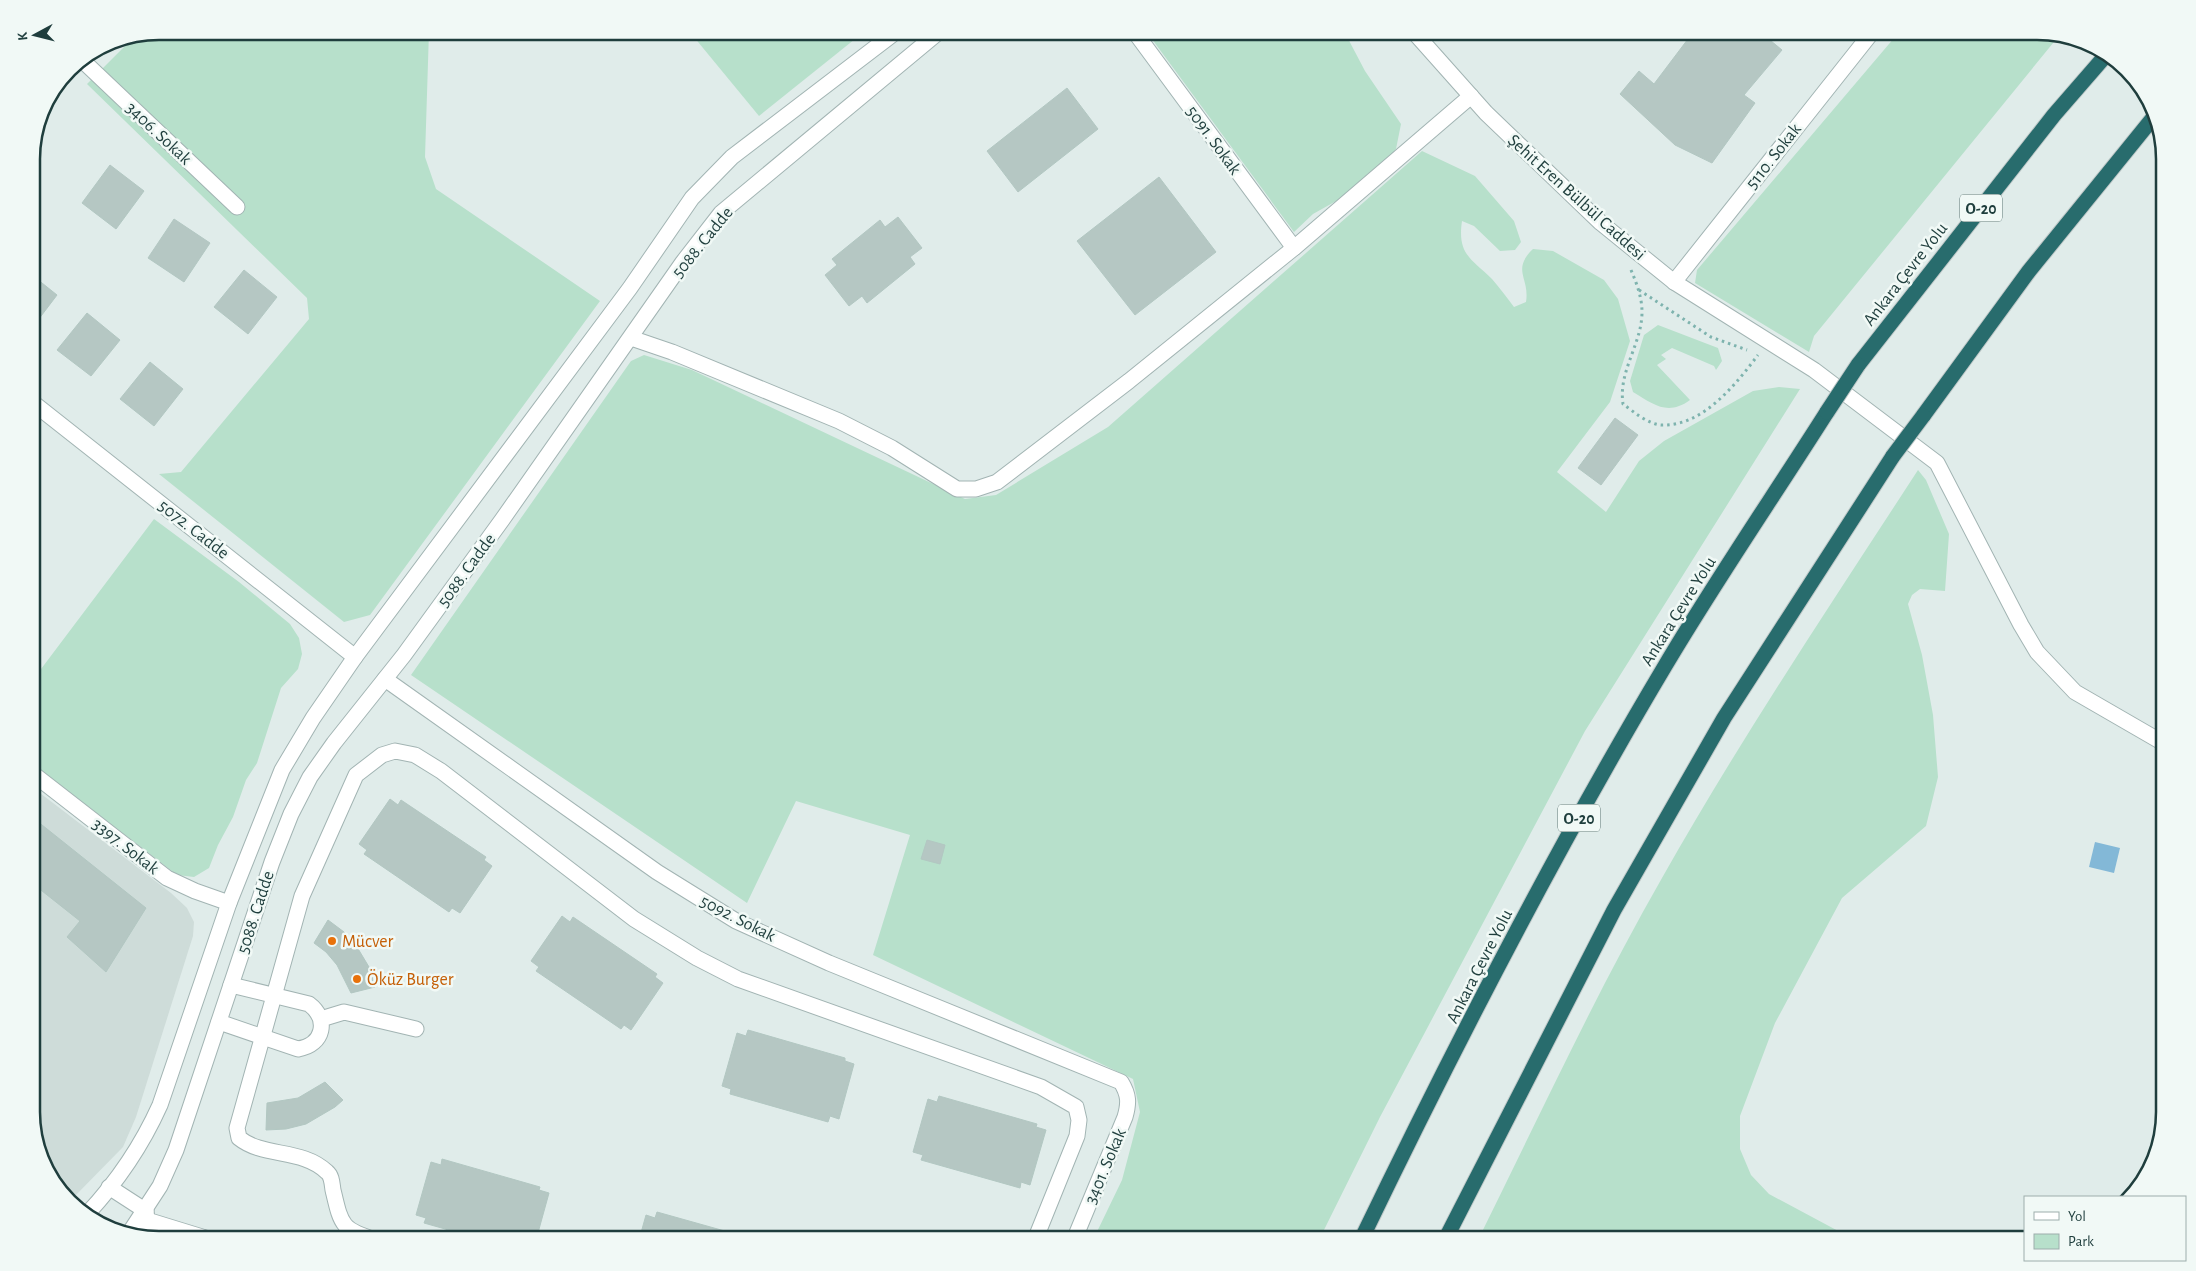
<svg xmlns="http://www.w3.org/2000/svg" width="2196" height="1271" font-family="'Alegreya Sans',sans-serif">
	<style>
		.built { fill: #cedcd9 }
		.green { fill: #b7e0cb }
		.water { fill: #83b8d7 }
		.building { fill: #b5c7c3; stroke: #b2c7c2 }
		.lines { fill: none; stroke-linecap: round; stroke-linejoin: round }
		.minor-casing { stroke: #a2b4b3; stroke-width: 17 }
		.highway-casing { stroke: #c0c9c9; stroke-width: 17 }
		.path { stroke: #7eb3ae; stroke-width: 3; stroke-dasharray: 2.5 4; stroke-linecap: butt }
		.minor { stroke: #fff; stroke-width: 15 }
		.highway { stroke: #286c6d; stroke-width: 15 }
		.highway-bridge-casing { stroke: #c0c9c9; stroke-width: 17; stroke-linecap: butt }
		.highway-bridge { stroke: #286c6d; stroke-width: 15 }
		.food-dot { fill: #e8710a; stroke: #f1f9f6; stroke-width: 2 }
		.labels { text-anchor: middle; stroke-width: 5; stroke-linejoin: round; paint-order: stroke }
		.shield { fill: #f1f9f6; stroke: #5e7674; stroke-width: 1 }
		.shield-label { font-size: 16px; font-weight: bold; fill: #1f3e3d }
		.street-label { font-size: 18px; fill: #1f3e3d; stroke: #f1f9f6 }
		.food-label { font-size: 18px; fill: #c56008; stroke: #f1f9f6; text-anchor: start }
		.rim { fill: none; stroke: #1f3e3d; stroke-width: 2.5 }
	</style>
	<rect width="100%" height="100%" fill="#e0ecea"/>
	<!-- built -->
	<polygon class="built" points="32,787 171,893 187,908 194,922 193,936 136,1117 123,1147 72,1199 49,1176 32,1120"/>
	<!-- green -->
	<g class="green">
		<polygon points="159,31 429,31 425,157 436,189 600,301 370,615 344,622 159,474 181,472 309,319 307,298 87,84 135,36"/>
		<polygon points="689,31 865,31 759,116"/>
		<polygon points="1146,31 1344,31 1365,71 1401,124 1396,149 1381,169 1354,191 1313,214 1294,232"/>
		<polygon points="1900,31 2037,31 2058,37 1814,336 1809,352 1695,283 1697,270"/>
		<path d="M1422,151l53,25 39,45 7,21 -6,8 -15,1 -26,-25 -12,-5c-5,34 10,38 30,58 8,9 15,19 22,28l12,-5c4,-24 -15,-32 7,-53l20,2 51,29 14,19 12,42 -20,61 -53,70 49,40 33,-51 25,-20 89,-50 26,-4 21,2 -215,342 -205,386 -61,123h-226l29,-60 18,-68 -7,-33 -260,-124 37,-120 -114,-34 -49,102 -336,-228 220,-314 13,-6 48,15 273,129 31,-4 112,-68z"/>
		<path d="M1658,325l60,23 4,13 -6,9 -2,-4 -42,-18 -11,7 5,4 -9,6 33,35c-22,16 -36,5 -57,-8l-3,-11 14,-46z"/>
		<path d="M1918,470l8,10 23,54 -4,57 -25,-2 -8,6 -4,9 14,51 11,60 5,62 -12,49 -84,72 -67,125 -35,93v33l11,26 18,19 86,46h-377c60,-121 117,-245 184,-362 79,-140 169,-274 256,-408z"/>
		<polygon points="154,519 239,582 290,624 299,638 302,654 298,669 281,688 257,763 246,780 233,817 218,845 209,868 194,877 177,875 32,763 32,681"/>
	</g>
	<!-- water -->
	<polygon class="water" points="2095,842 2120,848 2114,873 2089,867"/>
	<!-- building -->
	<g class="building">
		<polygon points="1694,31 1759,31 1782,50 1744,95 1755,103 1712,163 1675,145 1620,94 1639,71 1654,84"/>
		<polygon points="1067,88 1098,129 1018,192 987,151"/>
		<polygon points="110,165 144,191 116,229 82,203"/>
		<polygon points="1159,177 1216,252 1135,315 1077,241"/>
		<polygon points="898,217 922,248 910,257 915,264 867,303 862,296 849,306 825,275 837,265 832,259 880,220 885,227"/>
		<polygon points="174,219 210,243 184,282 148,258"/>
		<polygon points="244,270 277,297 248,334 214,307"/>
		<polygon points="32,275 57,295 32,328"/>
		<polygon points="87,313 120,340 91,376 57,350"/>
		<polygon points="150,362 183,389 154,426 120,399"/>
		<polygon points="1615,418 1638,435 1601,485 1578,468"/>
		<polygon points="390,799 398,805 401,800 486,857 484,860 492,866 460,913 452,908 449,912 364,854 367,850 359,844"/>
		<polygon points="32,817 146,908 106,972 67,937 80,921 32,883"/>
		<polygon points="927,840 945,845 940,864 921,859"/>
		<polygon points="562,916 570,922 573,917 657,974 655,977 663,983 631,1030 624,1025 621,1029 536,971 539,967 531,961"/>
		<polygon points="328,920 344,932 357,947 369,967 375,987 351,993 337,965 326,952 314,943"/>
		<polygon points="748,1030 845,1058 845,1061 854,1064 839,1119 830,1116 828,1122 730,1094 731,1089 722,1086 737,1033 746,1036"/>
		<polygon points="325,1082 343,1100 335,1107 306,1124 286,1129 266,1130 267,1103 298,1098"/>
		<polygon points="939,1096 1037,1124 1036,1127 1046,1130 1030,1185 1021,1182 1020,1188 921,1160 923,1155 913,1152 928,1099 937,1102"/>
		<polygon points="442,1159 540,1187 539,1190 549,1193 536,1240 484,1240 424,1223 426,1218 416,1215 431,1162 441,1165"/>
		<polygon points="657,1212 739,1235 739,1240 639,1240 646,1215 655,1218"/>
	</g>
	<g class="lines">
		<defs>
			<g id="minor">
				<polyline points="1134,31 1294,248"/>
				<polyline points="1413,31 1486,113 1601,223 1674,282 1814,370 1937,463 2021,625 2037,652 2075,692 2165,744"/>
				<polyline points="82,60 237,207"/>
				<polyline points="1674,282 1873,31"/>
				<polyline points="631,338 672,352 839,421 892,448 957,489 976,489 997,482 1129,381 1294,248 1471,96"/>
				<polyline points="32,402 355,657"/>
				<path d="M385,679l272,193 79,49 93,42 292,119c8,13 8,21 4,35l-51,123"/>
				<polyline points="32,773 167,878 195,891 229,903"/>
				<polyline points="321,1019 344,1012 416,1029"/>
				<path d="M219,1022l79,27c26,-4 31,-30 11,-45l-78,-19"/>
				<polyline points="109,1187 146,1211"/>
				<polyline points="146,1211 149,1237"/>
				<path d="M87,1214c30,-32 55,-69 73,-109l69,-202 53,-133 31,-52 42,-61 275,-369 62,-90 40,-41 165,-126"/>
				<polyline points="147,1220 212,1240"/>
				<polyline points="130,1232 160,1186 176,1150 272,862 291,814 310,777 334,743 404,655 502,520 683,262 721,213 940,31"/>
				<path d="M376,1240c-35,-10 -35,-16 -43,-50 -1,-6 -1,-14 -6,-18 -25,-24 -63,-14 -88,-34l-2,-10 65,-232 54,-121 26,-20 13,-4 20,4 26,16 193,148 63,39 41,21 303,108 35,20 3,13 -2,16 -42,104"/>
			</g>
			<g id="highway">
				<polyline points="1858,365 2054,115 2107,54"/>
				<polyline points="1923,416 2029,271 2153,118"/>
				<path d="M1361,1240c94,-195 193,-388 304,-574 51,-86 108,-169 162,-254"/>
				<polyline points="1445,1240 1614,910 1724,718 1893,456"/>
			</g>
		</defs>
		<!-- minor casing -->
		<use href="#minor" class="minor-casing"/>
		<!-- highway casing -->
		<use href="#highway" class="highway-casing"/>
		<!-- path -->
		<g class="path">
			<path d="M1631,270c6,14 11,28 11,42 0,32 -24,59 -19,92 11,8 27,22 41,21 40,0 72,-41 94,-70"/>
			<polyline points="1639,290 1711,337 1747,350"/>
		</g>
		<!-- minor -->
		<use href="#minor" class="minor"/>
		<!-- highway -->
		<use href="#highway" class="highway"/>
		<defs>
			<g id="highway-bridge">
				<polyline points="1827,412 1858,365"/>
				<polyline points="1893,456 1923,416"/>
			</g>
		</defs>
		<!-- highway-bridge casing -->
		<use href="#highway-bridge" class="highway-bridge-casing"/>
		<!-- highway-bridge -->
		<use href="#highway-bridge" class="highway-bridge"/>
	</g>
	<!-- markers -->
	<g class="food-dot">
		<circle cx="332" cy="941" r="5"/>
		<circle cx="357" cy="979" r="5"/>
	</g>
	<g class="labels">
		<!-- shield labels -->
		<g class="shield">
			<rect x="1960" y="194.5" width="42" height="27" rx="4"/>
			<rect x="1558" y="804.5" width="42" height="27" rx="4"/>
		</g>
		<g class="shield-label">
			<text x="1981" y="214">O-20</text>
			<text x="1579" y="824">O-20</text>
		</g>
		<!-- street labels -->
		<g class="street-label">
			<text transform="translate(159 133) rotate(43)" y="6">3406. Sokak</text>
			<text transform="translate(1214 140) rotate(54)" y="6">5091. Sokak</text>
			<text transform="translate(1773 156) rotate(-52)" y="6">5110. Sokak</text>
			<text transform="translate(1577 197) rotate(42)" y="6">Şehit Eren Bülbül Caddesi</text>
			<text transform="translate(702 242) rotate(-51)" y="6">5088. Cadde</text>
			<text transform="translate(1905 274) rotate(-52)" y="6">Ankara Çevre Yolu</text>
			<text transform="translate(194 529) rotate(38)" y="6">5072. Cadde</text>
			<text transform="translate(466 570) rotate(-54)" y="6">5088. Cadde</text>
			<text transform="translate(1678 611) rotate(-58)" y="6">Ankara Çevre Yolu</text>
			<text transform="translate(126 846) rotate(38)" y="6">3397. Sokak</text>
			<text transform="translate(255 912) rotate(-72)" y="6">5088. Cadde</text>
			<text transform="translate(738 918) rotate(27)" y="6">5092. Sokak</text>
			<text transform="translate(1479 966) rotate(-63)" y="6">Ankara Çevre Yolu</text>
			<text transform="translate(1105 1166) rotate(-67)" y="6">3401. Sokak</text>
		</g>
		<!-- food labels -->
		<g class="food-label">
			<text x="342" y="947">Mücver</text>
			<text x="367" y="985">Öküz Burger</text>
		</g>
	</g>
	<!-- crop -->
	<path d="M0 0H2196V1271H0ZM159 40H2037A119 119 0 0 1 2156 159V1112A119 119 0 0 1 2037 1231H159A119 119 0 0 1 40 1112V159A119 119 0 0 1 159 40Z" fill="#f1f9f6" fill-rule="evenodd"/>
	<path class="rim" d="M159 40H2037A119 119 0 0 1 2156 159V1112A119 119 0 0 1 2037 1231H159A119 119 0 0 1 40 1112V159A119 119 0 0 1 159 40Z"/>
	<!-- legend -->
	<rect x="2024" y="1196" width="162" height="65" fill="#f1f9f6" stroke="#9daeac"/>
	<rect x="2034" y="1212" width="25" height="8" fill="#ffffff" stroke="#9daeac"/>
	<text x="2068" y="1221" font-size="15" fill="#1f3e3d">Yol</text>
	<rect x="2034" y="1234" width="25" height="15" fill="#b7e0cb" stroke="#9daeac"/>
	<text x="2068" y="1246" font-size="15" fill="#1f3e3d">Park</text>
	<!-- north arrow -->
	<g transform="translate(35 35) rotate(263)" stroke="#f1f9f6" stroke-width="4" paint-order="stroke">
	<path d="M0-4L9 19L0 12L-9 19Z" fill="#1f3e3d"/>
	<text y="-8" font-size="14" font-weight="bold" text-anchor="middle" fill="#1f3e3d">K</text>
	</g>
</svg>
